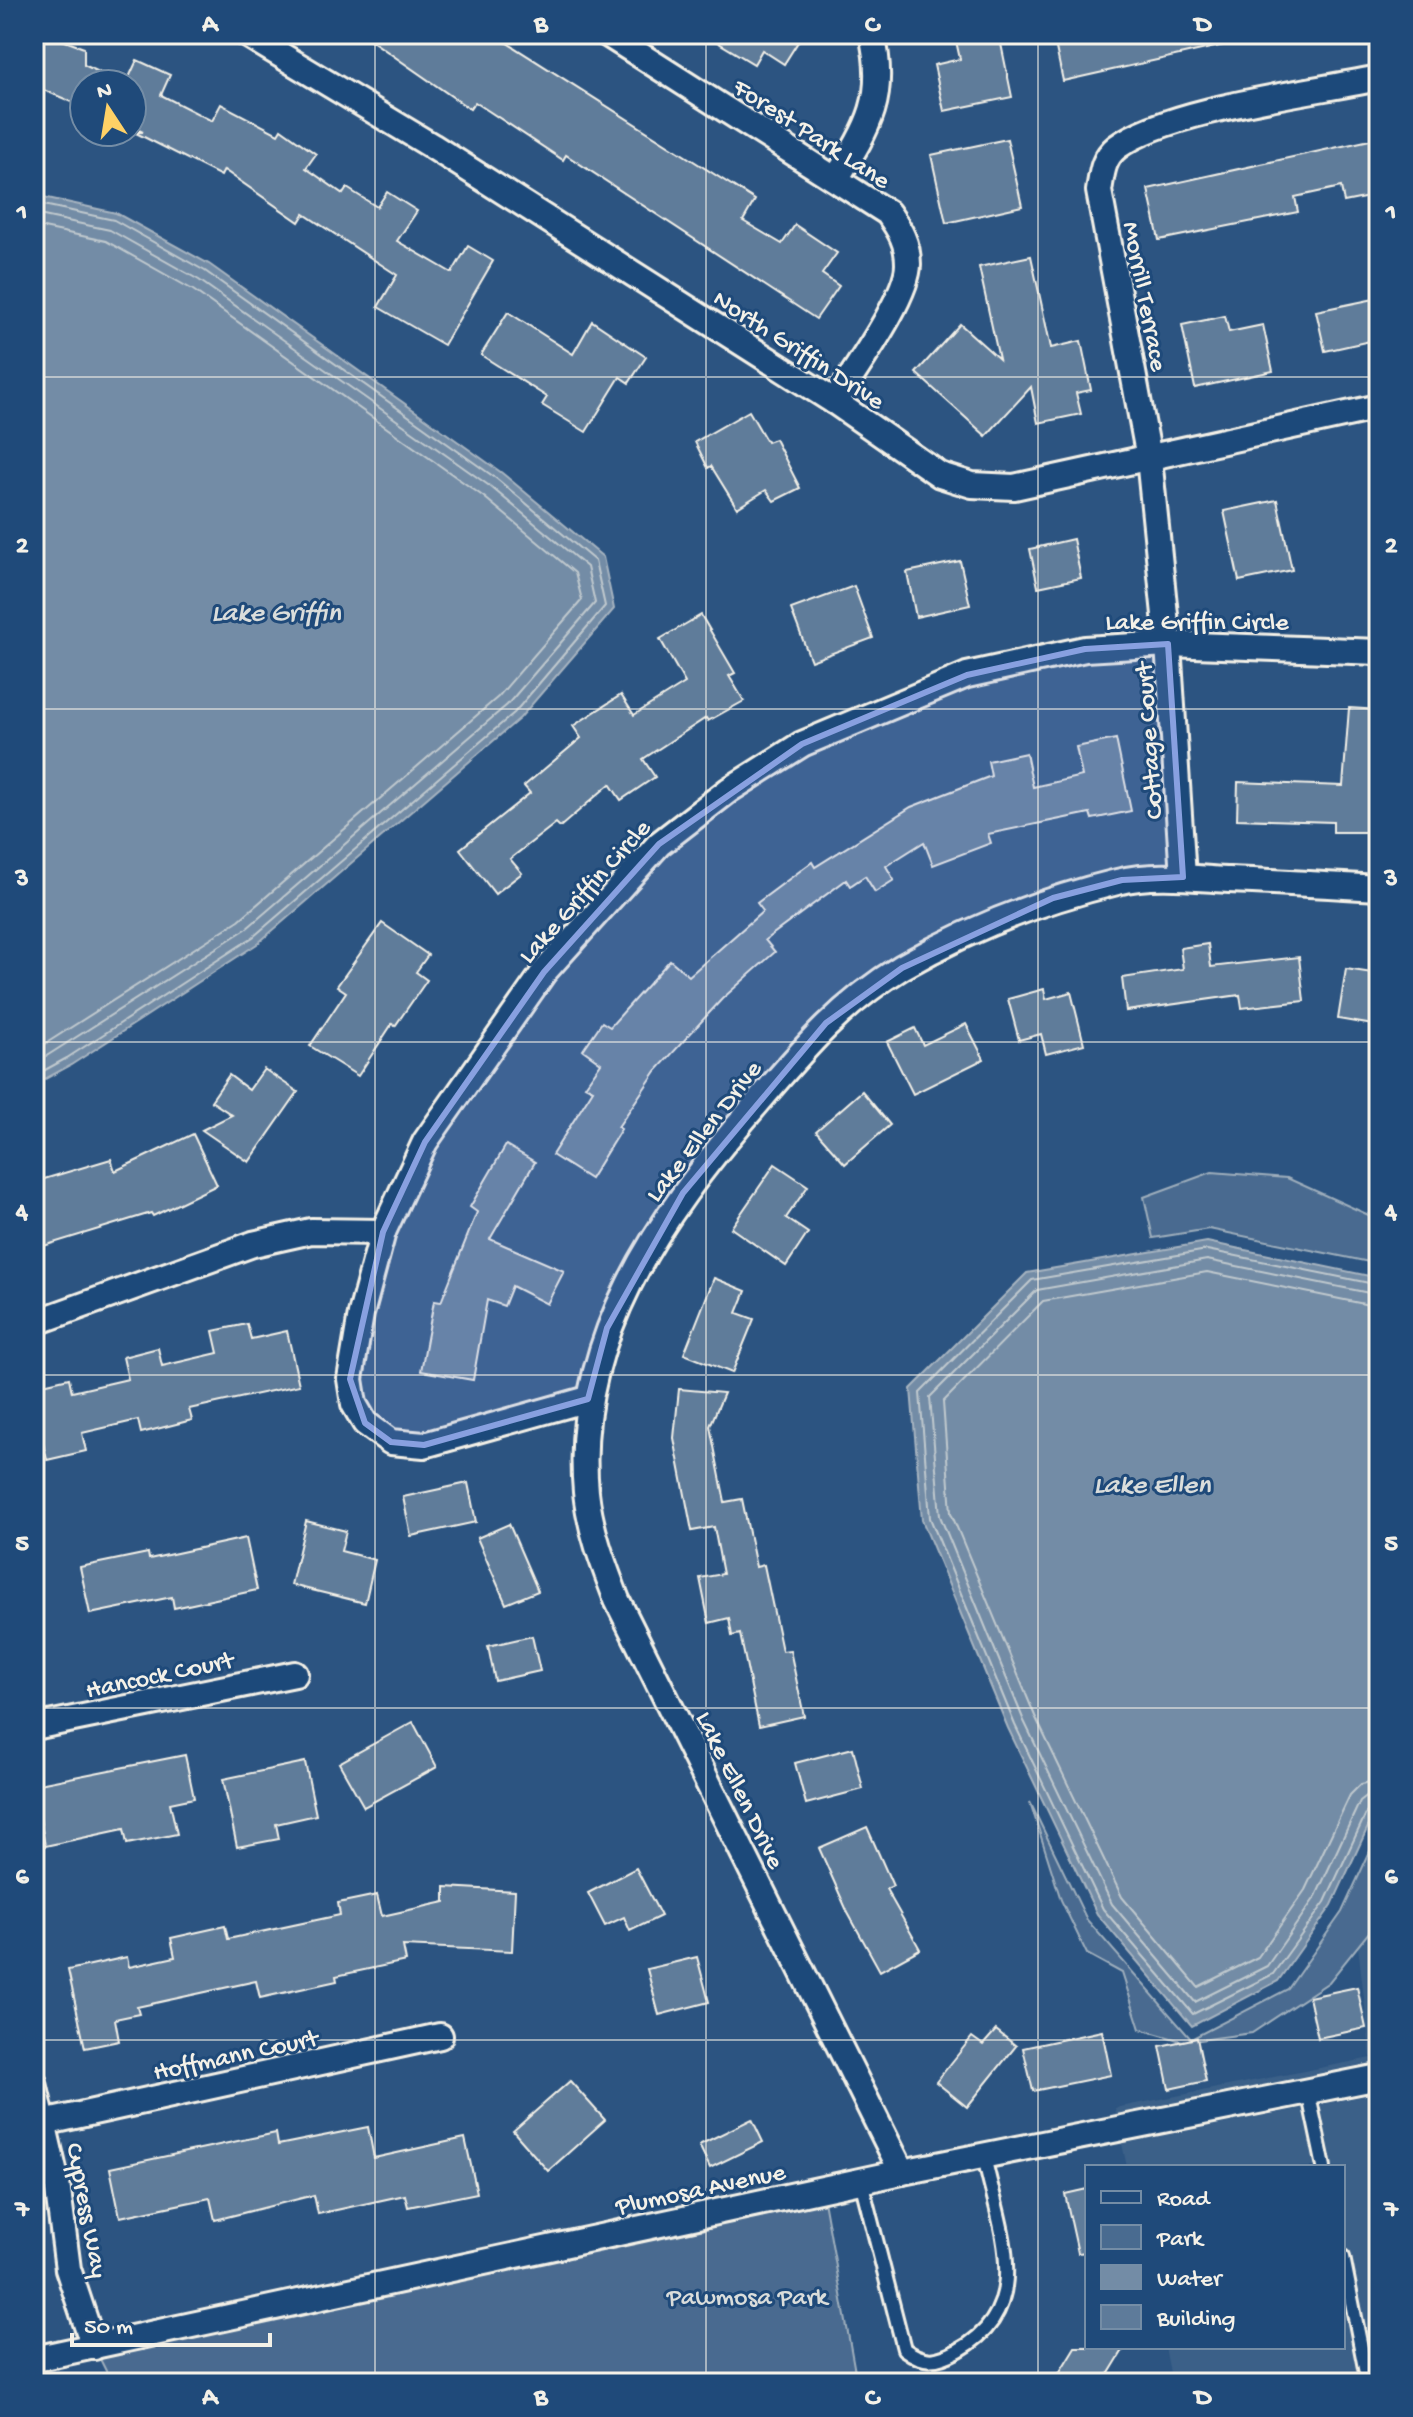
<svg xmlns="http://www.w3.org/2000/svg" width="1413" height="2417" font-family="'Gochi Hand',sans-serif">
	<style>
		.built { fill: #3b6088 }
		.green { fill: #496b90; stroke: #9eaebc; stroke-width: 2 }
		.water { fill: #738ca6; stroke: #a7b4c0; stroke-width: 2 }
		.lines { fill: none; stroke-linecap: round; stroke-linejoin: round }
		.shore { stroke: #c0c9ce; stroke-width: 2 }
		.building { fill: #5e7b9a; stroke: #f4f1e8; stroke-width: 2 }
		.lane-casing { stroke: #f4f1e8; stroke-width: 18 }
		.street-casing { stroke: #f4f1e8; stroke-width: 30 }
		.lane { stroke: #1f4a7a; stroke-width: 12 }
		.street { stroke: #1f4a7a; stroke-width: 24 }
		.marked { fill: #88a0e0; fill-opacity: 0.2; stroke: #88a0e0; stroke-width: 6; stroke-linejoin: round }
		.grid { fill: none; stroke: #f4f1e8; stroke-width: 2; stroke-opacity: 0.55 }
		.labels { text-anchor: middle; stroke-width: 6; stroke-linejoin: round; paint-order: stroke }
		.street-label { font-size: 26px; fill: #f4f1e8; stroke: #1f4a7a }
		.park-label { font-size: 26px; fill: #dadddb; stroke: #1f4a7a }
		.water-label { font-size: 28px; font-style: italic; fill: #dadddb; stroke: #1f4a7a }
		.neatline { fill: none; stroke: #f4f1e8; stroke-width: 3 }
		.grid-label { font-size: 26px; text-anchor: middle; font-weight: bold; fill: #f4f1e8 }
	</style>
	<rect width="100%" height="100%" fill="#2c5481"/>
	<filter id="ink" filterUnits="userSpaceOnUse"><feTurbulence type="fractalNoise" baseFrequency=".0125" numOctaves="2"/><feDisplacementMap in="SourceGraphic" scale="16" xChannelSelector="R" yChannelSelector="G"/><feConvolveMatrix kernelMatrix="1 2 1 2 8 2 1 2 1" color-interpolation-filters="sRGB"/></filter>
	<g filter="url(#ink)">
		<!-- built -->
		<g class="built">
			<polygon points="1379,1906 1379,2061 1116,2114 1115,2108 1371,2058 1358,1946 1370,1931"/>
			<polygon points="1379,2093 1379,2383 1172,2383 1165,2347 1343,2347 1343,2167 1127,2167 1122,2144"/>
		</g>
		<!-- green -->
		<g class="green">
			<polygon points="1212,1172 1287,1178 1373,1217 1379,1221 1379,1264 1209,1229 1153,1238 1144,1197"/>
			<polygon points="1030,1802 1087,1920 1191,2039 1288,1989 1342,1912 1379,1832 1379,1906 1370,1931 1329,1982 1252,2033 1185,2042 1140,2029 1122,1973 1087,1954 1061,1900"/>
			<polygon points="822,2189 857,2383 112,2383 94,2347"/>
		</g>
		<!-- water -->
		<g class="water">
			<polygon points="34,195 116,213 209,264 502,473 603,557 614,609 520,718 257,944 71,1065 34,1085"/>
			<polygon points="1207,1242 1379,1278 1379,1803 1332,1905 1278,1981 1192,2026 1097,1914 1008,1728 922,1520 911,1389 1027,1273"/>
		</g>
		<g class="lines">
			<!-- shore -->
			<g class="shore">
				<polyline points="34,203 114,220 205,271 497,479 595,561 605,606 514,713 253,937 67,1058 34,1076"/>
				<polyline points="34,214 110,230 199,280 491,487 587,567 595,603 507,705 246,929 34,1064"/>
				<polyline points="34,226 106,241 193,290 484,497 575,573 582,600 498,697 239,920 34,1051"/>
				<polyline points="1379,1285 1207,1250 1032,1280 920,1393 930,1518 1015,1725 1103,1909 1193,2014 1273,1974 1325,1902 1369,1807 1379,1802"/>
				<polyline points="1379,1295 1207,1260 1037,1290 930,1397 940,1516 1024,1721 1112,1904 1195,2002 1267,1966 1316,1896 1360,1801 1369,1794 1379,1792"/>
				<polyline points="1379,1307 1207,1272 1043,1301 943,1402 951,1513 1035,1716 1122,1897 1198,1987 1258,1957 1305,1890 1350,1795 1361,1784 1379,1780"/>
			</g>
		</g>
		<!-- building -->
		<g class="building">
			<polygon points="46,34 84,48 84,65 125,84 84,84 84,107 34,86 34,63"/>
			<polygon points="362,34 493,34 755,200 743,221 782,244 795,225 837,253 822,274 839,286 816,319 566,155 563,160 475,102 470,109"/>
			<polygon points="704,34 803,34 784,64 762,50 754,64"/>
			<polygon points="990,34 999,34 1012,97 944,111 934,65 960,59 956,41"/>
			<polygon points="1053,34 1232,34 1233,43 1063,81"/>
			<polygon points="137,60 170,75 161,95 212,121 221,104 278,134 281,129 316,154 306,168 343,194 347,188 377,207 387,192 417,211 397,241 452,273 468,246 493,261 444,345 378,307 397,275 304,214 299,222 224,170 221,176 134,132 143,132 132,127 132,84 126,84"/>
			<polygon points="1379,138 1379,195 1344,202 1341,187 1295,197 1298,212 1159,240 1148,189"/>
			<polygon points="1007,139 1022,206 946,223 931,155"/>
			<polygon points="1031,256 1051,348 1081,341 1091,390 1076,393 1081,414 1038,423 1031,387 986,436 916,373 960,324 999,359 979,267"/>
			<polygon points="1379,298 1379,339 1325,351 1316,311"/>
			<polygon points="508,312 573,354 592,321 646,357 629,383 620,377 586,432 542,405 547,397 481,355"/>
			<polygon points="1225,316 1229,332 1263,325 1273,371 1195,388 1182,325"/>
			<polygon points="749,411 767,442 775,439 800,488 774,501 766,490 737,508 711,466 708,468 695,442"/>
			<polygon points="1277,500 1292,570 1239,581 1224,511"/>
			<polygon points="1073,539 1081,578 1038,587 1030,549"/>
			<polygon points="960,561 970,605 916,617 907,572"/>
			<polygon points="854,586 873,638 811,661 791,609"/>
			<polygon points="701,615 735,673 729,676 744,701 708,721 706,718 643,759 655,777 621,800 610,784 560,827 556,823 510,859 522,873 495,894 460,849 530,793 524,786 581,738 573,726 621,695 634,715 685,683 660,639"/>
			<polygon points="1349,708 1379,710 1379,832 1333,832 1333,822 1237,819 1238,782 1343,786"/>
			<polygon points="1116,739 1131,811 1092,819 1090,813 988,834 991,843 933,865 924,842 886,866 894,880 875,892 865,876 850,886 846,880 765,940 775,952 722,999 656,1071 618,1127 621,1129 590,1179 552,1155 593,1090 585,1086 601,1063 583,1050 602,1022 610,1027 670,960 689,976 763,911 757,903 812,862 815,867 911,807 991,776 988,761 1026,753 1033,787 1082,776 1076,747"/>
			<polygon points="382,923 428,955 416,972 427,980 395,1026 392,1024 358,1076 310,1046 346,992 337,986"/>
			<polygon points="1208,944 1211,967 1299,957 1304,1001 1242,1008 1240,995 1126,1011 1122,978 1183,969 1180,948"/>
			<polygon points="1346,969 1379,974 1379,1026 1338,1019"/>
			<polygon points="1044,989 1046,999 1071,992 1084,1044 1046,1054 1041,1034 1019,1040 1008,999"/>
			<polygon points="966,1024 984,1059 913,1094 887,1042 915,1028 923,1045"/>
			<polygon points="264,1069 298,1092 249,1162 202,1130 232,1115 211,1101 229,1075 249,1090"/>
			<polygon points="862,1091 890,1125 845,1164 816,1131"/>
			<polygon points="193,1134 217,1185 153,1216 151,1213 34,1249 34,1182 111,1159 115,1171"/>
			<polygon points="506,1145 535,1162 490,1239 564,1271 547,1304 512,1286 504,1306 487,1300 473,1380 421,1371 434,1301 441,1302 477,1212 470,1207"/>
			<polygon points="775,1164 808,1186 786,1218 808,1233 786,1266 731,1228"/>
			<polygon points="714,1278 746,1291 737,1313 754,1319 732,1373 684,1354"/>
			<polygon points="247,1324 251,1339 287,1331 299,1385 189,1409 192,1420 141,1433 138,1420 82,1433 86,1451 47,1460 34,1405 34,1386 69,1378 72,1392 128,1379 123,1357 158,1348 162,1366 218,1353 213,1331"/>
			<polygon points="679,1389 724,1393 710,1426 725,1502 742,1499 756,1567 764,1565 782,1651 790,1650 804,1716 759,1726 740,1634 732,1636 729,1618 709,1623 700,1578 723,1574 714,1527 692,1531 674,1438"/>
			<polygon points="468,1483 476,1522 411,1536 403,1497"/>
			<polygon points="306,1521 346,1531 341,1551 375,1560 365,1603 291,1585"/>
			<polygon points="509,1524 538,1591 506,1604 477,1538"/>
			<polygon points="246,1538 257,1590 174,1608 172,1597 90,1614 80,1567 148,1553 149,1559"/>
			<polygon points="532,1636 540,1671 495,1681 488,1646"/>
			<polygon points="413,1722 437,1767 364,1807 339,1763"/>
			<polygon points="853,1748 863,1789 806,1804 795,1763"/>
			<polygon points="185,1755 194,1798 170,1803 177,1834 127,1844 124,1829 45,1846 34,1785"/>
			<polygon points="305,1762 316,1815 276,1824 279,1839 237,1847 223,1779"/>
			<polygon points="867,1827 893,1886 886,1889 920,1949 880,1971 848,1913 819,1848"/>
			<polygon points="636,1868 661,1916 630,1931 624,1917 605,1926 588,1893"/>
			<polygon points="445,1887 515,1891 512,1951 403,1946 406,1961 336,1976 337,1981 260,1998 256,1981 137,2007 139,2014 115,2019 119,2041 85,2048 68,1970 127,1957 129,1967 175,1957 171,1938 225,1926 228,1939 340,1915 338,1903 377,1895 382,1916 445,1902"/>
			<polygon points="697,1957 709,2002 659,2015 647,1969"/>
			<polygon points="1357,1987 1366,2028 1318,2038 1309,1997"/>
			<polygon points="996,2030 1016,2046 967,2107 936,2082 972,2037 983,2045"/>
			<polygon points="1102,2031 1111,2075 1033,2091 1023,2048"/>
			<polygon points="1197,2038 1206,2081 1169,2089 1160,2046"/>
			<polygon points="570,2081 605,2120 548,2171 513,2131"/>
			<polygon points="752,2119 763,2142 710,2168 699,2145"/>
			<polygon points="368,2127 374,2158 465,2138 477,2193 408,2207 405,2195 318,2214 314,2195 215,2220 210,2198 120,2217 110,2168 276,2133 278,2145"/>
			<polygon points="1087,2189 1087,2252 1078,2253 1065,2194"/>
			<polygon points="1075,2347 1125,2347 1103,2383 1053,2383"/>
		</g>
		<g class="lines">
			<defs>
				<g id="lane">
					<polyline points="1308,2091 1324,2167"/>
					<path d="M861,2181l43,168c20,15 33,13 55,1 78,-43 39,-125 25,-194"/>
					<polyline points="1343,2257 1368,2383"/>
				</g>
				<g id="street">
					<polyline points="246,34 432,146 835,402 940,475 972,485 1014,487 1379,407"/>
					<path d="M607,34l281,179c12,17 20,30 20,51 0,33 -55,108 -73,138"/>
					<path d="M836,179c33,-53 51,-81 36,-145"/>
					<path d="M1183,877l-15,-233 -19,-186 -50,-267c3,-17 3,-32 18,-44 51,-38 195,-55 262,-69"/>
					<polyline points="34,1323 253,1244 311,1231 383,1232"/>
					<polyline points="588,1399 424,1445 391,1442 365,1423 354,1404 350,1379 361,1314 383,1232 425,1142 544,972 659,844 729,790 802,744 967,675 1085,649 1168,644 1379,652"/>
					<polyline points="34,1727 295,1674"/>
					<polyline points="34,2083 57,2183 68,2269 94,2347"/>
					<polyline points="43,2123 440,2036"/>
					<path d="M902,2172l-285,-572c-13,-34 -27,-70 -31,-108 -14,-151 73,-275 167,-384 47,-55 86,-103 149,-141 66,-38 141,-67 215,-85 35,-9 76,-4 112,-2 50,2 100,5 150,8"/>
					<polyline points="34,2359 902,2172 1379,2077"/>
				</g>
			</defs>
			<!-- lane casing -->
			<use href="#lane" class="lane-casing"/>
			<!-- street casing -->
			<use href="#street" class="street-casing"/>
			<!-- lane -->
			<use href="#lane" class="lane"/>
			<!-- street -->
			<use href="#street" class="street"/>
		</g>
	</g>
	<!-- marked area -->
	<path class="marked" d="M1168,644l15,233 -61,3 -69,18 -151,70 -76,55 -143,170 -76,135 -19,71 -164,46 -33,-3 -26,-19 -15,-44 33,-147 42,-90 119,-170 115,-128 143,-100 165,-69 118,-26z"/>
	<!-- grid -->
	<path class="grid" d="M375,34v2349M706,34v2349M1038,34v2349M34,377h1345M34,709h1345M34,1042h1345M34,1375h1345M34,1708h1345M34,2040h1345"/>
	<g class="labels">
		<!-- street labels -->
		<g class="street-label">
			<text transform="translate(813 132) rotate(33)" y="9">Forest Park Lane</text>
			<text transform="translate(1147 296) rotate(79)" y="9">Morrill Terrace</text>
			<text transform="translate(800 348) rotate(33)" y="9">North Griffin Drive</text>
			<text x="1197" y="629">Lake Griffin Circle</text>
			<text transform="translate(1147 741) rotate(-94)" y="9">Cottage Court</text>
			<text transform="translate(583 890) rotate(-48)" y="9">Lake Griffin Circle</text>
			<text transform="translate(702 1130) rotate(-52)" y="9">Lake Ellen Drive</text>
			<text transform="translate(159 1673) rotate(-12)" y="9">Hancock Court</text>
			<text transform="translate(742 1789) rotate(64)" y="9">Lake Ellen Drive</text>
			<text transform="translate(235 2053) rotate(-12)" y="9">Hoffmann Court</text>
			<text transform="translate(700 2187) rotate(-12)" y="9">Plumosa Avenue</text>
			<text transform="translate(89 2210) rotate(79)" y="9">Cypress Way</text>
		</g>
		<!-- park labels -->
		<g class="park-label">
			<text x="747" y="2304">Pawmosa Park</text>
		</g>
		<!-- water labels -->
		<g class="water-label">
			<text x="276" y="620">Lake Griffin</text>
			<text x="1152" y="1492">Lake Ellen</text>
		</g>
	</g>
	<!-- margin -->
	<rect width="1413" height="2417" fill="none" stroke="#1f4a7a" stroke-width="88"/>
	<!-- legend -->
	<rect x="1085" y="2165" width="260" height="184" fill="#1f4a7a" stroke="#748da6" stroke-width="2"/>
	<rect x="1101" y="2191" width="40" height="12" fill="#1f4a7a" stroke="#748da6" stroke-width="2"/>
	<text x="1157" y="2205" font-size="24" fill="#f4f1e8">Road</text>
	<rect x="1101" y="2225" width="40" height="24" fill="#496b90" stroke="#748da6" stroke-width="2"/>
	<text x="1157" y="2245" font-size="24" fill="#f4f1e8">Park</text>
	<rect x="1101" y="2265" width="40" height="24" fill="#738ca6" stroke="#748da6" stroke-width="2"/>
	<text x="1157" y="2285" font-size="24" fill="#f4f1e8">Water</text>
	<rect x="1101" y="2305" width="40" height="24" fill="#5e7b9a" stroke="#748da6" stroke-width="2"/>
	<text x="1157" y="2325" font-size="24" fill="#f4f1e8">Building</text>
	<!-- north arrow -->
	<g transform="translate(108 108) rotate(348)"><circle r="38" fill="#1f4a7a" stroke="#748da6" stroke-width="2"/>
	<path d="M0-6L14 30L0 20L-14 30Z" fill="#ffd166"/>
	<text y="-12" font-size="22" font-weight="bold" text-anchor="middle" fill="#f4f1e8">N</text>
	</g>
	<!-- scale -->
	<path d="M72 2333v12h198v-12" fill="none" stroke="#f4f1e8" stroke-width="4"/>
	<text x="84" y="2333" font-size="24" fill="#f4f1e8" stroke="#1f4a7a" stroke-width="6" paint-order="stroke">50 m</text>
	<rect x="44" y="44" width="1325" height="2329" class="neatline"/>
	<g class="grid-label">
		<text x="210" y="31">A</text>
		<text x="541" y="31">B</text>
		<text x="872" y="31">C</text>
		<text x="1203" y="31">D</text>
		<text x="22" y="219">1</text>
		<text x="1391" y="219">1</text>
		<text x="22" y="552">2</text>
		<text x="1391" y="552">2</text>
		<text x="22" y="885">3</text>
		<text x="1391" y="885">3</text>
		<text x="22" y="1218">4</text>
		<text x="1391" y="1218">4</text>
		<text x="22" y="1550">5</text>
		<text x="1391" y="1550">5</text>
		<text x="22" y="1883">6</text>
		<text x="1391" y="1883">6</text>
		<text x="22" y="2216">7</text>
		<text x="1391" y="2216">7</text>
		<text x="210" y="2404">A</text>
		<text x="541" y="2404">B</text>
		<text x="872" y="2404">C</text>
		<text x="1203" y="2404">D</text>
	</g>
</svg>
